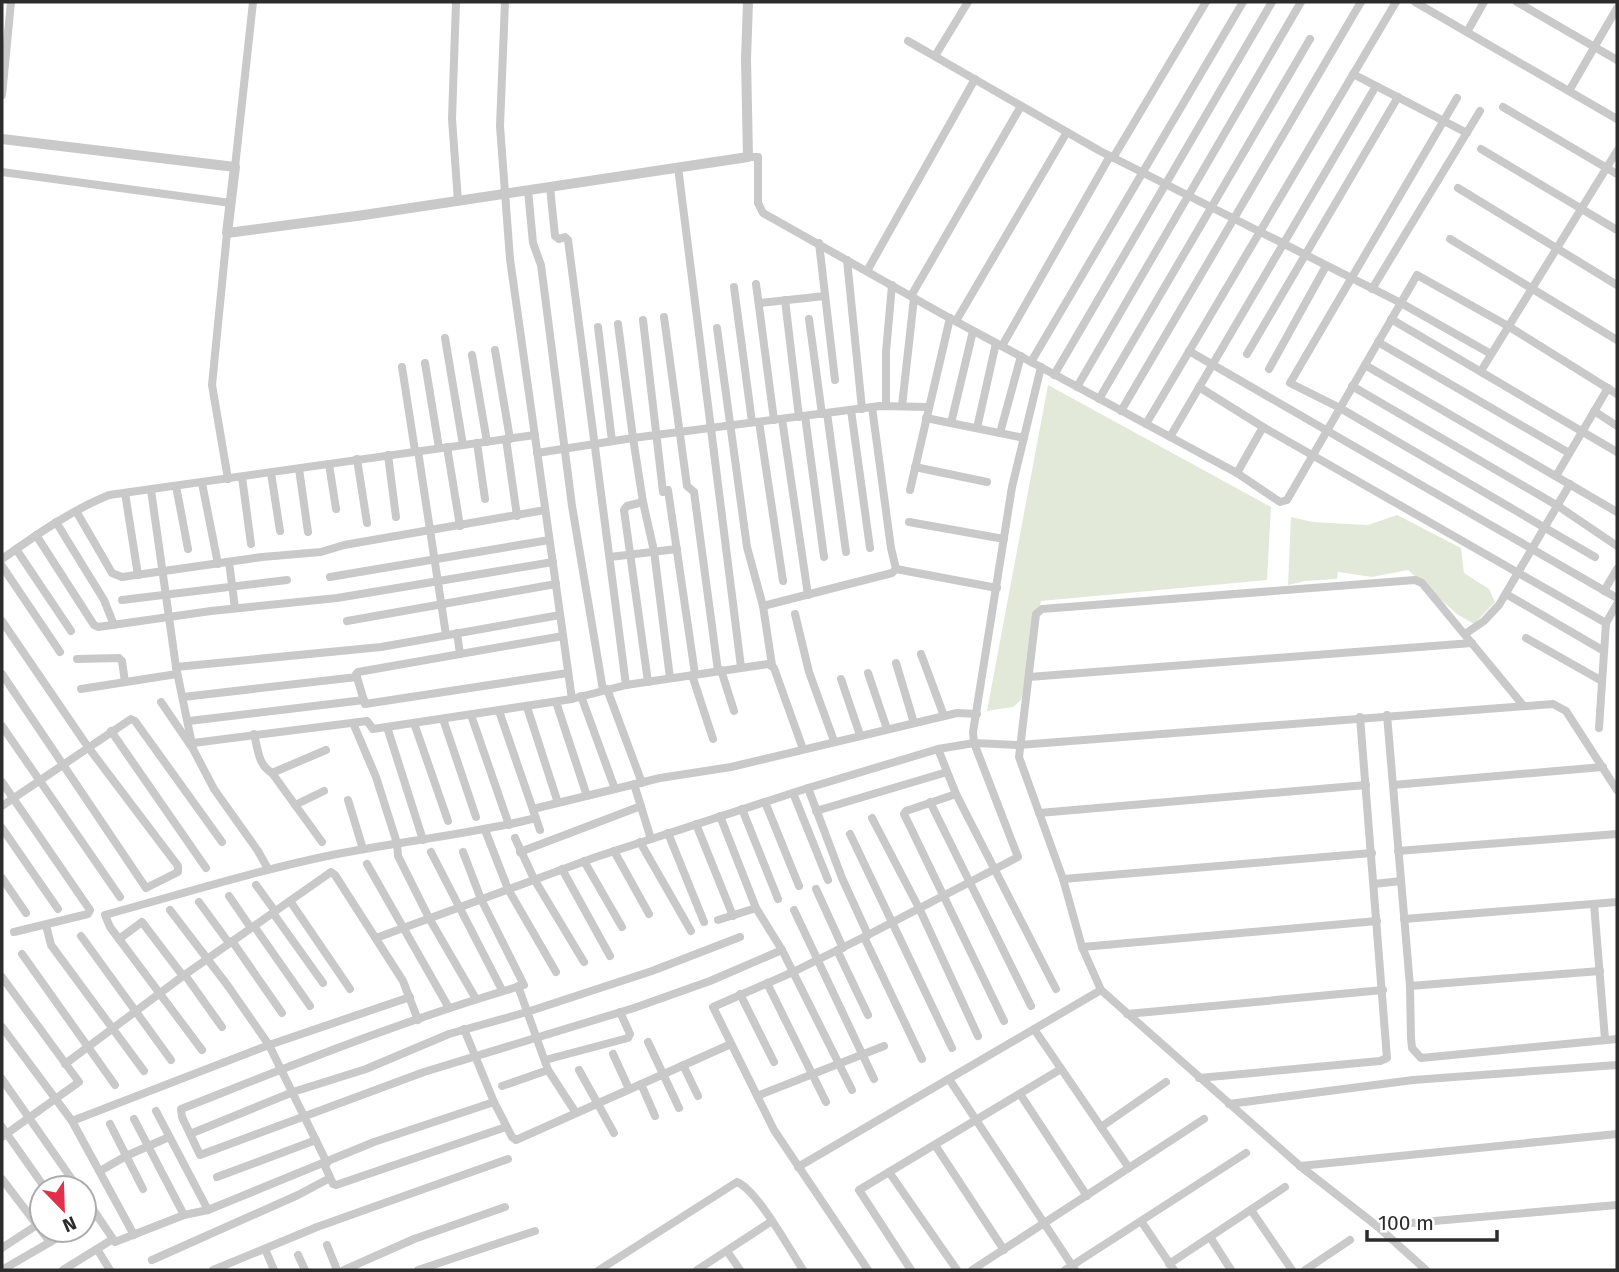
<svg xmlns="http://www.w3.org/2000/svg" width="1619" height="1272" font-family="'Fira Sans',sans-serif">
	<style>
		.green { fill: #e3e9d9 }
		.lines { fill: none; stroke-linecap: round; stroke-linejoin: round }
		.minor { stroke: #c9c9c9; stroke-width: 8 }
		.tertiary { stroke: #c9c9c9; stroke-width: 10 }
	</style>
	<rect width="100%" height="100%" fill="#fff"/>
	<!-- green -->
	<g class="green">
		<polygon points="1048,385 1271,507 1267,580 1041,601 1021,700 1013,707 987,711"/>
		<polygon points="1397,515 1461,548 1464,573 1489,589 1495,602 1474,624 1457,614 1408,570 1372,577 1338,572 1337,579 1305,581 1288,585 1291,517 1313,522 1368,525"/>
	</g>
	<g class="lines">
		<!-- minor -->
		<g class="minor">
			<polyline points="456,2 452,119 458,201"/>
			<polyline points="505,2 500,126 510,259 572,699"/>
			<polyline points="1415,2 1617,119"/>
			<polyline points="1517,2 1617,60"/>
			<polyline points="1467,32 1484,2"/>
			<polyline points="908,41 1100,151 1401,303 1491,354"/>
			<polyline points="935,56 968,2"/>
			<polyline points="1353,74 1467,133"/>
			<polyline points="1569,91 1617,8"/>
			<polyline points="2,95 11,2"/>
			<polyline points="1457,98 1290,383 1340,408 1595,557"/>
			<polyline points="1503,107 1617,174"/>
			<polyline points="1481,149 1617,230"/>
			<polyline points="748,157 758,157 758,203 763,213 944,315 1237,473 1280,502 1287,500 1417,275 1508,326 1617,394"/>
			<polyline points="1113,158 1206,2"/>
			<polyline points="235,167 253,2"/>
			<polyline points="678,167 741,667"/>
			<polyline points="2,172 231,203"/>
			<polyline points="550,187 555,236 559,239 565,237 568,240 626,685"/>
			<polyline points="1458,188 1617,285"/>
			<polyline points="528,190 533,243 541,265 572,506 603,690"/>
			<polyline points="227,233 212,385 228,479"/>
			<polyline points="1450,239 1617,340"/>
			<polyline points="819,243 835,380"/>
			<polyline points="847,260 862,409"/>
			<polyline points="867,271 975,79"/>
			<polyline points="756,284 774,420"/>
			<polyline points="734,287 752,422"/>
			<polyline points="1372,289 1480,111"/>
			<polyline points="911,296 1021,106"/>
			<polyline points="785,300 799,417"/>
			<polyline points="759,303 825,296"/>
			<polyline points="664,317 687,486 694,492 718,671"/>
			<polyline points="809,319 822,414"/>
			<polyline points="1391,319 1617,452"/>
			<polyline points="643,320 663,492 668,490 695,674"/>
			<polyline points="956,321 1067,132"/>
			<polyline points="618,324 633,438 643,502 654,551 670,678"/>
			<polyline points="598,327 612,441"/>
			<polyline points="717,328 747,547 763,606 772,665"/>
			<polyline points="445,338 463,445"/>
			<polyline points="1378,342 1569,453"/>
			<polyline points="1002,346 1110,156"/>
			<polyline points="495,350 510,439"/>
			<polyline points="1189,351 1617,598"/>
			<polyline points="1247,354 1398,97"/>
			<polyline points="472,355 487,442"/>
			<polyline points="1031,362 1243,2"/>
			<polyline points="425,363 439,448"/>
			<polyline points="1365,365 1617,512"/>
			<polyline points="402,367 415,451"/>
			<polyline points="1269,369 1326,266"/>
			<polyline points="1481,371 1617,151"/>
			<polyline points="1054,375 1272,2"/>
			<polyline points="1352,386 1558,506 1617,546"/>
			<polyline points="1077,387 1301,2"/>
			<polyline points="1199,387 1263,427 1606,623"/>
			<polyline points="1099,399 1310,39"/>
			<polyline points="886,406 886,352 892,285"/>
			<polyline points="902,406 914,298"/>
			<polyline points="872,407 891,548 896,569"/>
			<polyline points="851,410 870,548"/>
			<polyline points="1121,411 1361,2"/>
			<polyline points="1594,411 1617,426"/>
			<polyline points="827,413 846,552"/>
			<polyline points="805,416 824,557"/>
			<polyline points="926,418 1024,438"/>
			<polyline points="782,419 808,595"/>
			<polyline points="759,422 783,581"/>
			<polyline points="951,423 973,331"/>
			<polyline points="1146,424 1396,2"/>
			<polyline points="977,428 996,343"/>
			<polyline points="1000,433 1021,356"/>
			<polyline points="1170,437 1376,86"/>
			<polyline points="506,439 517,516"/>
			<polyline points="477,443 485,499"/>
			<polyline points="447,447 460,526"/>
			<polyline points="418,451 446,635"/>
			<polyline points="537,453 633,438 880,406 929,407"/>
			<polyline points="388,455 396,517"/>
			<polyline points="357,459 367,523"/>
			<polyline points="329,464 336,509"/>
			<polyline points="915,467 987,482"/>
			<polyline points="299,469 308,532"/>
			<polyline points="271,473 280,531"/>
			<polyline points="1237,473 1263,427"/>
			<polyline points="1556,476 1608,388"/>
			<polyline points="242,477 251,544"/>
			<polyline points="202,483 218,564"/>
			<polyline points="176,486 188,549"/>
			<polyline points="151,490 176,667 193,749 214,789 258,851 268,869"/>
			<polyline points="910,490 950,318"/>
			<polyline points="125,493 138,575"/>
			<polyline points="643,502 627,506 624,510 648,682"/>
			<polyline points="76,511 112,573 122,577 262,557 321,552 344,545 545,510"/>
			<polyline points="56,522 104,600 114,625"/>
			<polyline points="909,522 1004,539"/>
			<polyline points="36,535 94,625 98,627 211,611 337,598 553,562"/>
			<polyline points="16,549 71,631"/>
			<polyline points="610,557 677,549"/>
			<path d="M2,559c34,-24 68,-48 107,-64l426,-60"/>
			<polyline points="229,562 235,608"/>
			<polyline points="2,566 60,652"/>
			<polyline points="330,577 549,540"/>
			<polyline points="1604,591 1617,569"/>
			<polyline points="1506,594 1604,651"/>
			<polyline points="122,600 287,580"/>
			<polyline points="763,606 892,573 896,569 997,588"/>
			<polyline points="795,614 809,672 834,741"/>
			<polyline points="2,621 88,747 178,866 178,872 146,888 2,674"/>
			<polyline points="347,621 556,584"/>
			<polyline points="457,633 460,654"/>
			<polyline points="1465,634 1484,621 1499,605 1570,484"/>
			<polyline points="563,636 358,672 356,674 365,704 568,673"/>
			<polyline points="1526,638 1602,681"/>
			<polyline points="921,654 944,716"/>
			<polyline points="77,659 119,658 122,661 125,682"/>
			<polyline points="896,663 914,723"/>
			<polyline points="176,667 381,647 560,615"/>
			<polyline points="721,670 734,711"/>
			<polyline points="868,673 887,729"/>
			<polyline points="692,675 713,739"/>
			<polyline points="1029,677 1472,643"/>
			<polyline points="841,679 860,735"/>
			<polyline points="81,689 177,674"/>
			<polyline points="607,689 642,783"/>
			<polyline points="581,696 615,789"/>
			<polyline points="183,697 357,677"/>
			<polyline points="161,702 191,746"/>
			<polyline points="556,702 587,796"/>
			<polyline points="527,707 558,803"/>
			<polyline points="499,711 540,830"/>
			<polyline points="471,715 509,825"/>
			<polyline points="1387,715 1410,986 1411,1038 1412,1048 1421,1058 1617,1039"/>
			<polyline points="443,719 476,817"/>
			<polyline points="189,721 364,700"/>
			<polyline points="353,723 376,777 397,843 398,856 429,918 476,999"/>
			<polyline points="414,723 448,821"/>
			<polyline points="2,726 120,897"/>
			<polyline points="387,727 423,840"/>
			<polyline points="1599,728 1606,623 1617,604"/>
			<polyline points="111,731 206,868"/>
			<path d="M254,734c4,15 4,31 18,39l50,69"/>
			<polyline points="193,743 367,721 373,729 572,699 626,685 768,664 774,668 803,749"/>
			<polyline points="938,749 956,794 1056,989"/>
			<polyline points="272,773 326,750"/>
			<polyline points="2,782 90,910 88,914 14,932"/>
			<polyline points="634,784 651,839"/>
			<polyline points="1393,785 1603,767"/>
			<polyline points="808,788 842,878 868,935"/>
			<polyline points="793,793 828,880"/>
			<polyline points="956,794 906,811 904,814 1004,1021"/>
			<polyline points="348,800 363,849"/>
			<polyline points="765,802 799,886"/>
			<polyline points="930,802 1031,1006"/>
			<polyline points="295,805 324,791"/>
			<polyline points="2,806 131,719 135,721 222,842"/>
			<polyline points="533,809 660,778 731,767 957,713 977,714"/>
			<polyline points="742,809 778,899"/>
			<polyline points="816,811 947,772"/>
			<polyline points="1039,813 1366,785"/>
			<polyline points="720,816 756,908 782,950 852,1090"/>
			<polyline points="872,818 920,910 978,1036"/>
			<polyline points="696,824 733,916"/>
			<polyline points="2,828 58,909"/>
			<polyline points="485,830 508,889 556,972"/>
			<polyline points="668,833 704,922"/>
			<polyline points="850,834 952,1048"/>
			<polyline points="515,838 534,879 584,962"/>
			<polyline points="640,842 691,931"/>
			<polyline points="614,851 649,914"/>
			<polyline points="1398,851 1617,834"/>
			<polyline points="431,852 502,990"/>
			<path d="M463,852l18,47 43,86c-115,33 -231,80 -343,124l1,8 18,38 224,-83 210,-64 76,-27 72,-31"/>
			<polyline points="520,852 641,806"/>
			<polyline points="584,861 622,927"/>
			<polyline points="367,864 449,1008"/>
			<polyline points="562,869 610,956"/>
			<polyline points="2,878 26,913"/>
			<polyline points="1063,879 1372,853"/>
			<polyline points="1374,884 1401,881"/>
			<polyline points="256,885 275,911"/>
			<polyline points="816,889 843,948"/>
			<polyline points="229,896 251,928"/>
			<polyline points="290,901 350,989"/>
			<polyline points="199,902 229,943"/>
			<polyline points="1594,904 1605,1039"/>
			<polyline points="170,910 228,986 269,1045 327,1163"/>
			<polyline points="794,910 874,1079"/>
			<polyline points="273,913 323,983"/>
			<polyline points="1404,919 1617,902"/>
			<polyline points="718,920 756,908"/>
			<polyline points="46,925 51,945 144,1071"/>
			<polyline points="254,926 310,1006"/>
			<polyline points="81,936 171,1060"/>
			<polyline points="864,937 922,1059"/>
			<polyline points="376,938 596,857 808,788 938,749 974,743 1019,745 1553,704 1566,711 1617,790"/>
			<polyline points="119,939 142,922 183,976"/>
			<polyline points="232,941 282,1013"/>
			<polyline points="1082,947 1377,921"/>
			<polyline points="837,950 868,1015"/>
			<polyline points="22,954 115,1085"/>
			<polyline points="185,975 222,1027"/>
			<polyline points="2,977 79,1082 2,1137"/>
			<polyline points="767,983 826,1102"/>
			<polyline points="518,986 548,1070 576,1113"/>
			<polyline points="1410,986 1600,971"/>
			<polyline points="740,994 774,1062"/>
			<polyline points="1127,1014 1383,990"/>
			<polyline points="2,1027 72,1121 134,1235"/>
			<polyline points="464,1029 494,1102 512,1137 516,1140 731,1044"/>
			<polyline points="1034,1029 1129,1168"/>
			<polyline points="648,1042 679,1108"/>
			<path d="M202,1050l-92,-123 -5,-12c76,-21 150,-44 227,-60 68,-14 137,-20 204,-37"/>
			<polyline points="613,1054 629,1089"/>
			<polyline points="545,1060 628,1038 630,1034 620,1012"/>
			<polyline points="65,1064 183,976 331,872 335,875 403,981 418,1020"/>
			<polyline points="683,1065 698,1096"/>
			<polyline points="579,1070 614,1133"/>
			<polyline points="1199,1078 1380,1061 1387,1058 1360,717"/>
			<polyline points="2,1079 78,1188"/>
			<polyline points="949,1079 1075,1270"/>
			<polyline points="641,1084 655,1116"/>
			<polyline points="502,1086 548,1070"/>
			<polyline points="1020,1094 1087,1196"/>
			<polyline points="757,1096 884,1046"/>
			<polyline points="1229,1104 1413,1080 1617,1065"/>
			<polyline points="156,1111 208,1210"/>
			<polyline points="134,1119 184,1215"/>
			<polyline points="72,1121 269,1045 410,997"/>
			<polyline points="110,1124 143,1189"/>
			<polyline points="2,1127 45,1188"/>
			<polyline points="1101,1127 1166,1082"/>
			<polyline points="190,1134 293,1092 366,1069 449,1034 527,1012 652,971 740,937"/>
			<polyline points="935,1145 1004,1250"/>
			<polyline points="324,1164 333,1184 336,1185 506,1127"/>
			<polyline points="1300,1166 1617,1134"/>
			<polyline points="798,1167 1101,990"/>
			<polyline points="100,1171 126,1156 169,1137"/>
			<polyline points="889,1172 957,1270"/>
			<polyline points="217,1177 316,1140"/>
			<polyline points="2,1179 50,1242"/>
			<polyline points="84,1196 115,1242 184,1215 208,1210 374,1142 494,1102"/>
			<polyline points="1251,1210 1292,1270"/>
			<polyline points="1141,1221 1174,1270"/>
			<polyline points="84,1223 97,1215"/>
			<polyline points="1377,1226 1617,1205"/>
			<polyline points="1210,1237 1231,1270"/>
			<polyline points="327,1245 337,1270"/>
			<polyline points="2,1248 37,1225"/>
			<polyline points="97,1249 110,1270"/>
			<polyline points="265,1249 274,1270"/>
			<polyline points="727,1251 740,1270"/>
			<polyline points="298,1255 305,1270"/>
			<polyline points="152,1260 298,1195 330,1178"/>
			<polyline points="1169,1264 1285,1187"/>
			<polyline points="2,1270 71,1230"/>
			<polyline points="63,1270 113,1239"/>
			<polyline points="213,1270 317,1227 508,1159"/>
			<polyline points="344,1270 414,1239 505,1207"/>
			<polyline points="418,1270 535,1231"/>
			<path d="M599,1270l138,-88c20,8 53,68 66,88"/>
			<polyline points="697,1270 772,1221"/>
			<polyline points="868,1270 774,1130 713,1007 793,972 864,937 1018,857 974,743 973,732 1012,487 1041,367"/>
			<polyline points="911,1270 859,1190 1061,1069"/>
			<polyline points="972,1270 1204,1119"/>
			<polyline points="1065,1270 1246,1153"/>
			<polyline points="1305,1270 1350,1240"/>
			<polyline points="1426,1270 1377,1226 1300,1166 1101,990 1082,947 1063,879 1019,757 1036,614 1042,609 1415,580 1422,583 1522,704"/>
		</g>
		<!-- tertiary -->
		<polyline class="tertiary" points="2,139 235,167 227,233 364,215 748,157 746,59 748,2"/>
	</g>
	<!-- border -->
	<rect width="1619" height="1272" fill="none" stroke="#2c2c2c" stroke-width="7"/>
	<!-- north arrow -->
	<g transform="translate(63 1209) rotate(157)"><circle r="33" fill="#ffffff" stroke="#ababab" stroke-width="2"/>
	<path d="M0-5L12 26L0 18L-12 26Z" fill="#e1304c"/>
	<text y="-10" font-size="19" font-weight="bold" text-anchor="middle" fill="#2c2c2c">N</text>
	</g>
	<!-- scale -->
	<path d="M1367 1230v10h130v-10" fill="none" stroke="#2c2c2c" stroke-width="3.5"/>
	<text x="1378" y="1230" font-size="21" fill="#2c2c2c" stroke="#ffffff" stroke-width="5" paint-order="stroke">100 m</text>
</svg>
